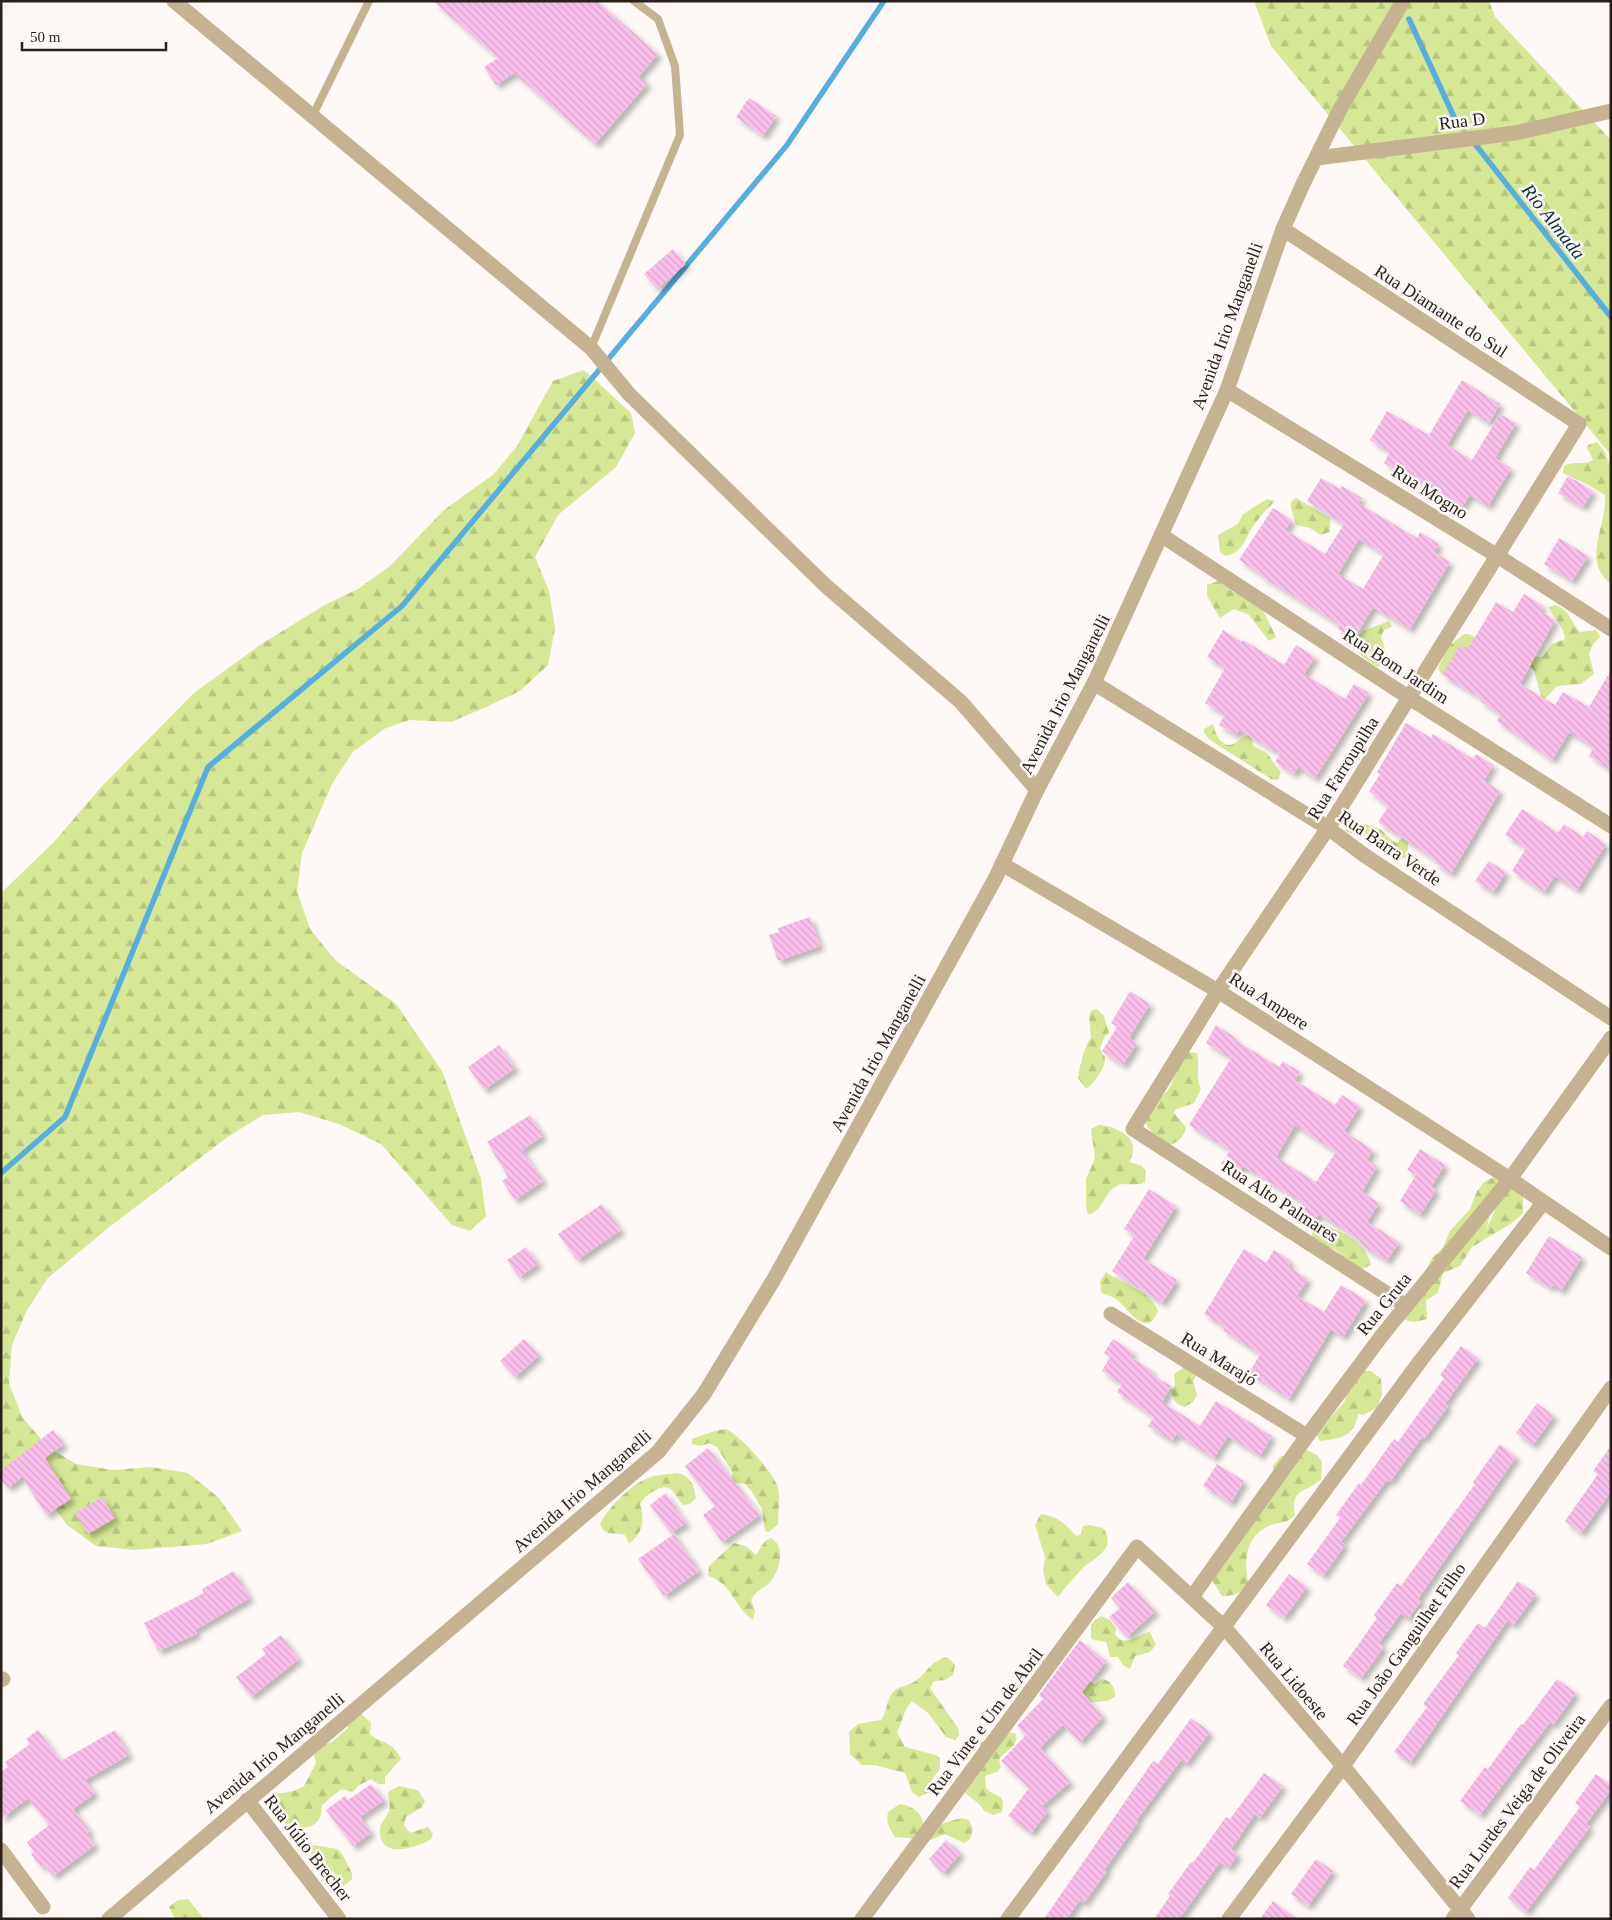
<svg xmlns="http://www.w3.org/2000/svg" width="1612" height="1920" font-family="'Times New Roman',serif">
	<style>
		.forest { fill: url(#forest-firs) }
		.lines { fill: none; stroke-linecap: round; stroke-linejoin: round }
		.stream { stroke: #54aedf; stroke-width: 5.5 }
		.building { fill: url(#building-back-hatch); fill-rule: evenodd; filter: url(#shadow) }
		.service { stroke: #c5b291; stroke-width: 8 }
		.minor { stroke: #c5b291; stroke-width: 15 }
		.labels { text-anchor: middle; stroke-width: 5; stroke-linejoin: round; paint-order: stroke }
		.street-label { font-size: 18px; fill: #2b211c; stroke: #fef9f6 }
		.water-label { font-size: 19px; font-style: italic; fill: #062f43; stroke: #fef9f6 }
	</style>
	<defs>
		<pattern id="forest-firs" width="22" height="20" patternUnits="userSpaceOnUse" patternTransform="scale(1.25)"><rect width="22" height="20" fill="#d6e795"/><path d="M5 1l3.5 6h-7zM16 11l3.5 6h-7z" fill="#b8c680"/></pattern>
		<pattern id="building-back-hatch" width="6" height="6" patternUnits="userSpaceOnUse" patternTransform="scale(1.25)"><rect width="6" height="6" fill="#fbbfec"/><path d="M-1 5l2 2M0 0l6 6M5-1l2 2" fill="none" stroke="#d7a4ca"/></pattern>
		<filter id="shadow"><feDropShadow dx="4.5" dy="4.5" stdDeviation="2.5" flood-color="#0004"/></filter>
	</defs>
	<rect width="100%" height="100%" fill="#fef9f6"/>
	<!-- forest -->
	<g class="forest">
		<polygon points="1254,1 1489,1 1495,17 1611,140 1611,455 1271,46"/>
		<polygon points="584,370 631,413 635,433 616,467 558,515 535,557 549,591 555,628 548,665 520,691 486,707 451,722 409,720 384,729 353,752 333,782 302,853 297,891 310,929 335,960 396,1004 442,1071 481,1179 486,1216 470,1231 452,1225 381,1144 339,1124 299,1112 263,1115 229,1136 108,1228 48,1278 27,1310 12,1345 9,1383 22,1417 48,1447 76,1464 113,1470 151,1467 188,1473 219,1498 242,1531 207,1544 134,1550 96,1546 67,1525 45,1495 9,1470 1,1472 1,893 54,842 102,786 194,693 260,645 323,606 358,589 390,566 444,510 494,474 517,446 553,381"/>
		<path d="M1597,442l8,10 6,17v115c-31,-24 -3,-59 -6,-89l-20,-12 -22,-10 1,-7c10,-6 19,0 29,-6l-6,-12 1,-3z"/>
		<polygon points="1296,498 1330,518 1330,532 1320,535 1310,528 1296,525 1291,508 1291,502"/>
		<path d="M1267,499l8,2c-5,5 -17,18 -21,24 -9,12 -11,29 -29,31l-5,-4 -2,-17 20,-11 5,-10z"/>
		<polygon points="1218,581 1233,592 1244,595 1262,608 1276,637 1269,641 1249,615 1234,609 1220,618 1207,596 1207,585"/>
		<path d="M1555,605c14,3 16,18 25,27l16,-2 4,7 -7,7 -4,10 5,20 -13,10 -24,2 -13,14 -3,-3 -7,-27 -13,-11 9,-3 12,1 10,-13 13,-5c-1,-15 -14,-22 -16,-32z"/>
		<path d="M1389,621l3,6 -8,3 -3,7 8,23 -3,4 -9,3c-9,-6 -22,-14 -24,-25l10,-11z"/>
		<polygon points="1464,634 1469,634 1480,641 1444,675 1441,674 1438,668 1449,646"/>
		<path d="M1213,724c2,8 8,25 20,20 5,-2 9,-7 14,-9l5,3 1,8 14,7 14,20 -3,7 -7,-1 -61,-39 -6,-7v-4z"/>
		<path d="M1350,821c8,3 21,3 28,7 8,4 10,11 19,15l7,-7 7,4 -3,4 -1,13 -13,4c-6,-6 -6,-15 -11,-21 -10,-11 -27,-3 -38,-9v-6z"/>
		<path d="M1097,1009l7,7 5,17 -4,3 -5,12c1,4 5,7 5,10 1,9 -12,27 -19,31l-8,-11c1,-9 7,-34 13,-40l-2,-23 3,-5z"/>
		<path d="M1185,1052l12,1c3,13 -2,23 4,36l-7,14 -19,7 -1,3 12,14c-2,10 -8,16 -18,18 -13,-10 -36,-25 -15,-42 6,-5 13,-9 17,-16 6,-12 6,-25 15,-35z"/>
		<path d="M1099,1125c11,0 36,9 34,25 0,3 -2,8 -3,12l12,4 4,6 -1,10c-10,6 -21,-2 -30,5 -12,8 -12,24 -27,28l-2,-9v-27l9,-21 -4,-29z"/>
		<polygon points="1494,1177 1499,1180 1486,1230 1508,1181 1523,1196 1523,1213 1512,1223 1472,1247 1460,1266 1443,1273 1438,1293 1426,1300 1427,1319 1414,1322 1405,1320 1406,1309 1432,1258 1442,1249 1450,1231 1470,1209 1477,1191 1484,1182"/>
		<path d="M1320,1223c20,9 45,16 51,42l-11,5 -15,-7c-5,-15 -14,-15 -28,-18l-5,-7v-9z"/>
		<path d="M1106,1272c16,12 44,18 52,39 -12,31 -32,-6 -42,-12 -5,-3 -10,-4 -15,-7l-1,-11z"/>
		<polygon points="1188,1365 1196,1376 1193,1381 1197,1395 1193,1402 1184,1407 1176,1403 1170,1390 1175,1386 1174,1374"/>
		<path d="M1361,1371h10l10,8 1,15 -5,14 -14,7 -5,-1c-3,23 -19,25 -38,27l-4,-7 29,-33 1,-6z"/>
		<path d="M726,1429c14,6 49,45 52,59 2,11 0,25 0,36l-9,8 -4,-1 -3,-22 -10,-17 -7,-8 -15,-2 3,-9 -16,-26 -8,-4 -8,3 -9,-2v-5c10,-4 23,-9 34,-10z"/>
		<path d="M1305,1449l12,6 5,7 -1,17c-16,15 -31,9 -26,36 -6,7 -12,7 -21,9 -27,8 -31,34 -26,58 -7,11 -12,14 -26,14l-9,-14 -3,-14 63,-90v-12l8,-10h7z"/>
		<path d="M676,1473c13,1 19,12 20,25l-6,6 -7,1 -12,-16 -7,-2c-10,3 -19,8 -24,17 5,17 3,28 -11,40l-4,-9c-10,-3 -20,2 -25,-11 9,-17 30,-39 48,-46 9,-4 18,-3 28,-5z"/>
		<path d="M1041,1514c16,2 25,10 35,22l5,-1 2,-9 6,-1 14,3c15,22 -9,29 -22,42 -8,9 -16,17 -23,27l-12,-13 -3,-13 2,-14 -10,-32z"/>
		<path d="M771,1538c15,8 9,31 0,43 -6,8 -15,8 -20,19l4,11 -2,9c-18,-12 -23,-39 -45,-44l1,-10 25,-23 12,3 10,9 9,-14z"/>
		<path d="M1101,1616l9,4 6,9 -1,5c11,15 21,0 35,-2l6,13 -6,7 -15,4 -5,13 -7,-4 -5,-8h-8l-4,-15 -15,-3v-15z"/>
		<path d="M947,1657l8,8 -2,10 -8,5 -11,1 -4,7 28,40 1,7 -4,5 -9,-3 -18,-24 -16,-12 -6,8 -9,24 8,14 31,8 4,4v10l-9,12 -2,11 -10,5 -7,-5 -7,-19 -31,-8h-12l-12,-11 -1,-22 9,-8 23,-4c6,-8 5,-17 10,-25 5,-9 14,-8 21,-12 14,-7 18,-23 35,-26z"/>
		<path d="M1102,1679c9,1 14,10 13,18l-8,4 -22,2 -7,-17 11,-5 6,3z"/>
		<path d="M360,1712l11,11 -1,11c10,10 21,5 31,25l-16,18v7h-7l-7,-5 -13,7 -5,6 -12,-3 -19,16c-1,4 0,9 -2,12 -5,12 -20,11 -30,12l-13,-15 -4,-13 4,-7 17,-3 10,-5 12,-23 -2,-8 -5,-5 23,-8 16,-14 -2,-6z"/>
		<path d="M1000,1730l16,4c2,15 -11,15 -17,26l2,7 -4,5 -12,4 1,12c11,11 20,4 16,24l-9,3 -9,-4c-7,-13 -16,-11 -23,-25l18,-34 2,-9z"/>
		<path d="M399,1786l19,4 7,11 -3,6 -16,10 -2,8 6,8 18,-6 5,7 -2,5c-16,10 -54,21 -51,-11 1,-6 7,-11 9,-17 2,-5 -1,-13 -1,-19z"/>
		<path d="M900,1804c15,3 23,9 24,25l37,-11 8,2 4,9 -3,10 -6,4 -19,-9 -14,6 -36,-3c-6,-9 -9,-14 -7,-25z"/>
		<polygon points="312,1845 337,1849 341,1852 352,1873 352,1879 344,1886 333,1871 316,1865 311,1855"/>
		<polygon points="188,1899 204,1919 175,1919 169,1907 178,1900"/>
	</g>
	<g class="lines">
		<!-- stream -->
		<g class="stream">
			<polyline points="1409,19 1454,117"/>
			<polyline points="1475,144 1611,317"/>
			<polyline points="1,1173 65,1117 208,767 402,606 787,145 884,1"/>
		</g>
	</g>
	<!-- building -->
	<g class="building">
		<polygon points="433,1 597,1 658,54 639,76 647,84 595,144 514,73 496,85 484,67 498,58"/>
		<polygon points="749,98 776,116 763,136 736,117"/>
		<polygon points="673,249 686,264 657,289 644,274"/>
		<polygon points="1462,380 1500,404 1489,423 1468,410 1447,445 1472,460 1500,414 1516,423 1495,458 1511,468 1488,506 1470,495 1462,507 1403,471 1402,474 1384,463 1390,452 1370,440 1387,411 1429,435"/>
		<polygon points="1568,476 1593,491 1583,507 1558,493"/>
		<path d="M1321,478l19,11 2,-3 20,12 -4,5 59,35 3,-6 19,12 -5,8 16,10 -40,67 -37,-22 -19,32 -16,-10 2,-4 -79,-49 1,-1 -23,-15 34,-52 19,12 -7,10 40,24 19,-30 -37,-23zM1359,539l25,15 -21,35 -25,-15z"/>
		<polygon points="1559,538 1588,556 1572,581 1544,564"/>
		<polygon points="1524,594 1543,606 1540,611 1555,620 1520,684 1555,705 1563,692 1589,707 1611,670 1611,770 1589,756 1594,747 1569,732 1552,760 1497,721 1501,714 1481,702 1483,699 1442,675 1460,645 1468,649 1496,602 1513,612"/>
		<polygon points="1223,630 1242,642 1243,640 1284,665 1296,645 1315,657 1304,674 1345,699 1354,684 1369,693 1315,778 1298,767 1294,774 1275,762 1280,754 1239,730 1236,735 1219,725 1225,715 1205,703 1225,668 1207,657"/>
		<polygon points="1406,723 1431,738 1433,734 1473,759 1476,754 1493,765 1484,781 1500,791 1451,874 1435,863 1436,860 1378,822 1388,807 1369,791 1380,774 1377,772"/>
		<polygon points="1522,809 1558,833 1564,824 1583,837 1587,831 1606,844 1577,890 1555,876 1544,892 1512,871 1526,848 1505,835"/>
		<polygon points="1489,861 1506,872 1493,892 1475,881"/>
		<polygon points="810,917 820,946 778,961 769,935 779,932 778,928"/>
		<polygon points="1130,991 1150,1004 1129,1038 1137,1043 1123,1065 1102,1051 1117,1027 1111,1023"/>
		<path d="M1216,1025l20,13 -1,2 44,27 4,-6 17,11 -6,8 41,25 7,-10 18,11 -16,25 29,19 -6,10 10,6 -15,26 17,11 -12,19 32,20 -12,19 -29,-18 2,-3 -41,-26 -8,11 -16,-9 8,-13 -60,-37 -5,9 -17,-11 9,-14 -41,-25 42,-67 -25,-15zM1295,1125l41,27 -20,30 -40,-25z"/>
		<polygon points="499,1045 515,1068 484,1090 468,1067"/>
		<polygon points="530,1115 543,1136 522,1150 543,1181 515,1200 502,1181 508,1177 487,1142"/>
		<polygon points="1420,1149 1445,1165 1431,1187 1436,1190 1420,1215 1400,1201 1416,1175 1407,1170"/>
		<polygon points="1149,1189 1176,1206 1143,1259 1177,1280 1162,1303 1112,1271 1135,1235 1124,1229"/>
		<polygon points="602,1204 621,1230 577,1260 558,1234"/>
		<polygon points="1549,1236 1582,1257 1561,1291 1553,1285 1551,1288 1526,1273"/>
		<polygon points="526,1247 538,1264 519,1277 507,1260"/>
		<polygon points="1244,1249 1266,1263 1274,1250 1291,1261 1288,1266 1308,1279 1297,1296 1324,1312 1341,1285 1366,1300 1343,1337 1331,1329 1289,1399 1249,1373 1260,1354 1223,1330 1225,1327 1204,1314"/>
		<polygon points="524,1339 539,1355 515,1377 500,1361"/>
		<polygon points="1113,1339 1133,1352 1130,1357 1153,1371 1151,1374 1171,1386 1162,1402 1200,1426 1216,1401 1272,1436 1260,1456 1228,1436 1214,1458 1176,1434 1172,1441 1148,1426 1154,1417 1117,1392 1122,1384 1102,1371 1110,1357 1104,1353"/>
		<polygon points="1461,1346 1478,1358 1445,1404 1448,1406 1424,1439 1422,1437 1390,1482 1387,1480 1341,1542 1345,1545 1323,1576 1307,1564 1340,1518 1336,1515 1359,1483 1361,1485 1394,1439 1398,1442 1444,1378 1440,1375"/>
		<polygon points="1537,1403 1554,1416 1533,1445 1516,1433"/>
		<polygon points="53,1430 64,1444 45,1458 71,1499 46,1515 22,1477 8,1488 1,1480 1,1470"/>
		<polygon points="1500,1444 1516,1457 1418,1599 1421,1601 1408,1619 1401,1613 1379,1643 1384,1647 1361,1678 1343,1666 1377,1618 1374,1615 1397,1583 1401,1586 1475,1484 1473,1482"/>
		<polygon points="1611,1446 1611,1492 1581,1533 1565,1521 1598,1474 1593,1471"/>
		<polygon points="708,1448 760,1515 722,1542 703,1515 715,1506 685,1466"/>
		<polygon points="1217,1464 1244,1481 1231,1503 1203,1486"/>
		<polygon points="666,1493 686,1523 671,1533 650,1505"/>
		<polygon points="102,1497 115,1518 88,1534 75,1513"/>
		<polygon points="674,1534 699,1571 664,1596 638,1559"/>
		<polygon points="234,1571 250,1598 195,1630 197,1634 158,1651 144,1623 204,1593 202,1589"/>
		<polygon points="1289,1574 1307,1587 1284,1618 1266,1605"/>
		<polygon points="1518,1581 1536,1594 1513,1625 1507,1621 1410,1763 1394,1752 1427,1707 1423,1704 1459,1655 1456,1653 1478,1623 1485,1628"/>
		<polygon points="1128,1582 1155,1611 1127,1637 1109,1617 1120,1608 1111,1598"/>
		<polygon points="281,1635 299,1659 251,1697 236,1677 266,1654 262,1649"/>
		<polygon points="1080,1640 1106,1661 1082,1692 1103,1717 1080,1742 1063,1725 1040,1748 1070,1782 1042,1806 1048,1811 1031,1833 1008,1816 1029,1788 1001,1761 1026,1735 1017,1726 1043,1699 1039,1695"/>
		<polygon points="1557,1679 1576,1693 1553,1725 1550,1722 1480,1815 1460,1801 1485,1767 1488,1769 1521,1724 1523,1725"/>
		<polygon points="1191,1718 1210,1732 1186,1764 1181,1760 1136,1821 1138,1822 1105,1869 1107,1871 1084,1903 1080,1900 1066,1919 1044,1919 1153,1761 1158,1764"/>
		<polygon points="38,1730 61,1761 115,1730 129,1755 85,1780 95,1793 73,1809 90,1831 87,1834 95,1845 53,1876 44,1865 41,1867 31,1854 34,1852 27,1842 49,1825 28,1798 1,1819 1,1772 8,1767 5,1762 30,1744 26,1739"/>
		<polygon points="1264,1773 1283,1786 1260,1818 1255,1814 1231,1849 1238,1854 1229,1868 1220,1862 1179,1919 1154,1919 1170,1896 1168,1894 1191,1862 1193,1863 1226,1817 1230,1819"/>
		<polygon points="1596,1774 1611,1785 1611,1790 1586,1824 1590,1827 1526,1912 1508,1898 1530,1867 1534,1870 1580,1807 1575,1803"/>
		<polygon points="371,1784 384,1800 360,1817 371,1833 353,1846 326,1810 345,1796 348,1800"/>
		<polygon points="946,1840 961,1853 943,1873 929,1859"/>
		<polygon points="1316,1859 1333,1871 1308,1906 1291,1894"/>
		<polygon points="1273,1901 1297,1919 1260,1919"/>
	</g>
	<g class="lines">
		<!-- service -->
		<g class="service">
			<polyline points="313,115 369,1"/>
			<polyline points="591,348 680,135 675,66 658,19 634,1"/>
		</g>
		<!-- minor -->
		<g class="minor">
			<polyline points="174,1 591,348 629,394 826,586 961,702 1037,790"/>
			<polyline points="1317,158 1515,133 1611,111"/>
			<polyline points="1283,229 1579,424 1328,828 1218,991 1133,1129 1406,1306"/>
			<polyline points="1227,390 1496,555 1611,629"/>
			<polyline points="1161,535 1408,697 1611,826"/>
			<polyline points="1094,683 1328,828 1364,855 1611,1018"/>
			<polyline points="1002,864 1218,991 1510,1179 1611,1248"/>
			<polyline points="1111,1314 1307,1436"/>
			<polyline points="1192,1597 1307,1436 1383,1334 1510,1179 1611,1038"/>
			<polyline points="1,1680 3,1679"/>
			<polyline points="247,1800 339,1919"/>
			<polyline points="1,1850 43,1907"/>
			<polyline points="109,1919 658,1452 704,1394 774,1279 995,879 1037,790 1094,683 1227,390 1283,229 1303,184 1339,111 1403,1"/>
			<polyline points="862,1919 1137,1547 1225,1628 1343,1766 1468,1919"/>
			<polyline points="1008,1919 1421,1360 1543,1203"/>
			<polyline points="1229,1919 1343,1766 1611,1388"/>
			<polyline points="1453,1919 1611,1706"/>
		</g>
	</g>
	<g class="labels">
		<!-- street labels -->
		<g class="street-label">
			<text transform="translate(1462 121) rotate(-7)" y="6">Rua D</text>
			<text transform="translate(1441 311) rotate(33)" y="6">Rua Diamante do Sul</text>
			<text transform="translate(1227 326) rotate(-70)" y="6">Avenida Irio Manganelli</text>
			<text transform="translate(1430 492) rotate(32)" y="6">Rua Mogno</text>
			<text transform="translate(1396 666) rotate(33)" y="6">Rua Bom Jardim</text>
			<text transform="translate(1065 694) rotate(-63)" y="6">Avenida Irio Manganelli</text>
			<text transform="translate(1343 768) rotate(-58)" y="6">Rua Farroupilha</text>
			<text transform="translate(1390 848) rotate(34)" y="6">Rua Barra Verde</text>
			<text transform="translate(1269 1001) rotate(33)" y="6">Rua Ampere</text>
			<text transform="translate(878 1053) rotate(-61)" y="6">Avenida Irio Manganelli</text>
			<text transform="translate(1280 1201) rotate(33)" y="6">Rua Alto Palmares</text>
			<text transform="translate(1384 1304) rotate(-51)" y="6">Rua Gruta</text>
			<text transform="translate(1219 1359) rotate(32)" y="6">Rua Marajó</text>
			<text transform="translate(582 1491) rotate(-41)" y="6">Avenida Irio Manganelli</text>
			<text transform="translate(1406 1644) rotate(-55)" y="6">Rua João Ganguilhet Filho</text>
			<text transform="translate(1294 1681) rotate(50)" y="6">Rua Lidoeste</text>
			<text transform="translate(985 1722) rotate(-53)" y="6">Rua Vinte e Um de Abril</text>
			<text transform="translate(274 1753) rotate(-40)" y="6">Avenida Irio Manganelli</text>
			<text transform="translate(1517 1801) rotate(-53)" y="6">Rua Lurdes Veiga de Oliveira</text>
			<text transform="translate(308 1848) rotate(52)" y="6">Rua Júlio Brecher</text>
		</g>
		<!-- water labels -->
		<g class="water-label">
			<text transform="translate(1554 221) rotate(52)" y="7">Río Almada</text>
		</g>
	</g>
	<!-- border -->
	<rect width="1612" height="1920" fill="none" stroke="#2b211c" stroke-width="5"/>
	<!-- scale -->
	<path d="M22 42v8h144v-8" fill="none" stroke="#2b211c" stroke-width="2.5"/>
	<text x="30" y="42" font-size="15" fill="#2b211c" stroke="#fef9f6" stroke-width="4" paint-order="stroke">50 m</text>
</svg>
